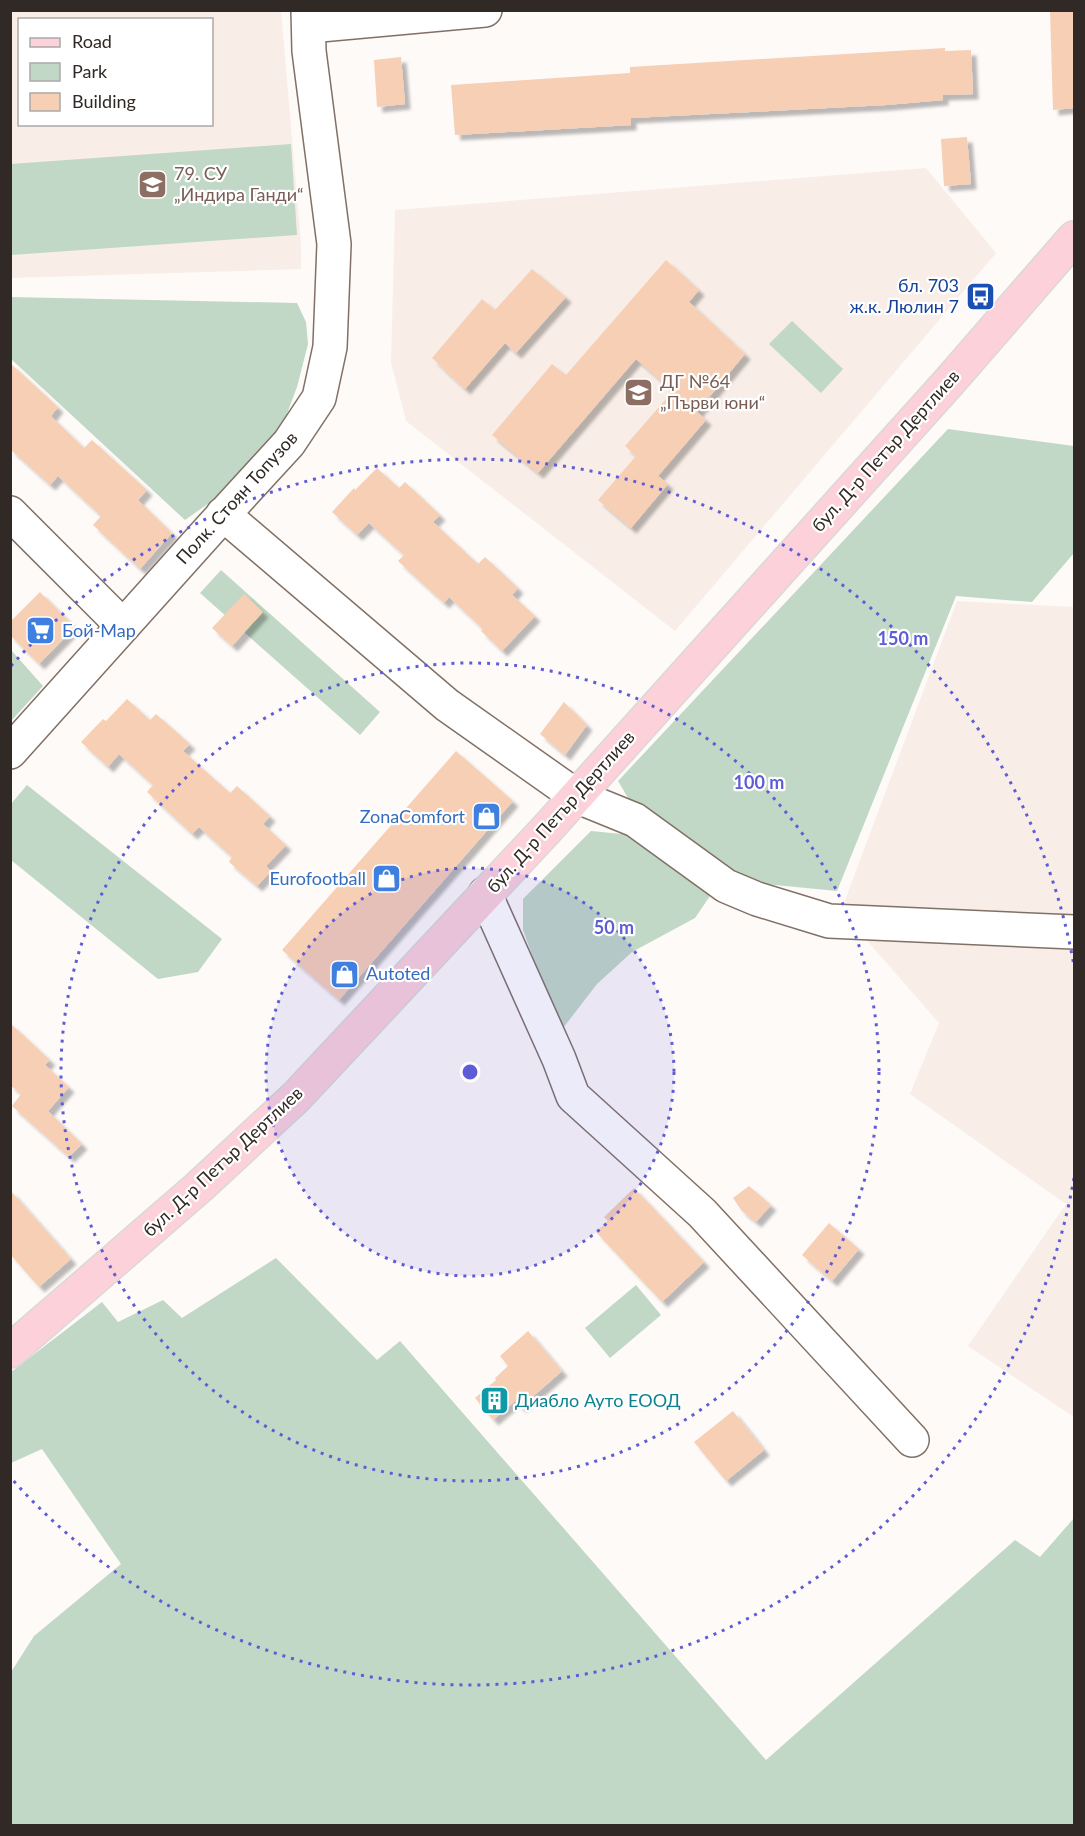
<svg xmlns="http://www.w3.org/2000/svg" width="1085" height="1836" font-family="Lato,sans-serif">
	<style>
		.built { fill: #f8ede7; fill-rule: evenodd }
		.green { fill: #c0d8c5 }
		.building { fill: #f7cfb5; filter: url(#shadow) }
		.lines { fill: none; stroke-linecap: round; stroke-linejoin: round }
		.minor-casing { stroke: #807065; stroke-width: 36 }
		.major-casing { stroke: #dad8d8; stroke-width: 36 }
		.minor { stroke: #fff; stroke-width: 33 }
		.major { stroke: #fcd1da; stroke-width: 33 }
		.ring { fill: none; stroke: #5e5dd5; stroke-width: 3; stroke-dasharray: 3 6 }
		.labels { text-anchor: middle; stroke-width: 4.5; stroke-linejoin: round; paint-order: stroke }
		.education-label { font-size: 18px; fill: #785e54; stroke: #fff; text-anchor: start }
		.transit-label { font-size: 18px; fill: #164399; stroke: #fff; text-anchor: end }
		.street-label { font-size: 18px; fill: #302925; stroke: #fff }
		.shop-label { font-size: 18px; fill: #366cbe; stroke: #fff; text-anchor: start }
		.culture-label { font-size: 18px; fill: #0d838f; stroke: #fff; text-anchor: start }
		.centre { fill: #5e5dd5; stroke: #fff; stroke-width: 3 }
		.ring-label { font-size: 18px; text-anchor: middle; font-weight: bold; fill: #5e5dd5; stroke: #fff; stroke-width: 4.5; stroke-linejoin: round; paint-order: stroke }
	</style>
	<defs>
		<filter id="shadow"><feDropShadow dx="5.5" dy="5.5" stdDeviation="1.5" flood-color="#0004"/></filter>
	</defs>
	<rect width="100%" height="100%" fill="#fefaf8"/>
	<!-- built -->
	<g class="built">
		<path d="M10,11h271l20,232v26l-290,9zM20,20h192v104h-192z"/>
		<polygon points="926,168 996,253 675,631 406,421 391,362 395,210"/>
		<polygon points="957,601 1074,607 1074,1417 968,1346 1066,1204 910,1094 939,1023 841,911"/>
	</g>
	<!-- green -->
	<g class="green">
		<polygon points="291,144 297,235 11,255 11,164"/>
		<polygon points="10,297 297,303 306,322 308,344 297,387 282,427 222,494 185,520 11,359"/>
		<polygon points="792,321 843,369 821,393 769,344"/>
		<polygon points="948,429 1074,446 1074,553 1032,602 956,596 837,891 733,881 637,813 618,781"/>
		<polygon points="221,570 380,712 360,735 200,593"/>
		<polygon points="11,650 43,686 11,721"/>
		<polygon points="27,785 222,939 198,972 158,979 11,860 11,804"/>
		<polygon points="591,831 632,835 714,890 695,918 632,952 597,984 560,1032 523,930 523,899"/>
		<polygon points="276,1258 377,1360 400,1341 766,1760 1015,1540 1040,1557 1074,1518 1074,1825 11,1825 11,1672 34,1636 121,1564 42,1449 11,1463 11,1372 102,1302 118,1322 163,1300 182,1318"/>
		<polygon points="636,1285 661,1315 610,1358 585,1328"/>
	</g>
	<!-- building -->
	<g class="building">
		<polygon points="1050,10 1074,10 1074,108 1053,110"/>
		<polygon points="945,48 945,51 971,50 973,94 943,95 943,100 886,105 631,118 631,125 455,135 451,85 630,73 630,67"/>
		<polygon points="401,57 405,104 377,107 374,60"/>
		<polygon points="967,137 971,184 944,186 941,139"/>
		<polygon points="666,260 699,290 689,302 745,354 697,412 706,420 658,476 668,484 631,528 598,500 636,456 625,446 673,391 636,359 538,473 492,435 552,364 566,375"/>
		<polygon points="532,269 566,297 516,353 505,343 465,389 432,358 482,299 495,310"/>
		<polygon points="10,363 58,407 51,416 84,448 92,440 147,490 138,500 172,533 140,569 93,525 101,516 58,476 50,485 10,449"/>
		<polygon points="377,468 399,488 405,482 440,515 433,522 478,564 485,557 518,588 512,595 535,616 502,651 481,631 483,629 449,597 444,603 398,561 404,555 369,523 357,535 332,512 354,488 355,490"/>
		<polygon points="40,592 75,627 39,664 10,635 10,622"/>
		<polygon points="244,594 263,612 232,646 212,628"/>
		<polygon points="127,699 150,720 156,714 190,744 183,751 230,793 237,786 270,816 263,824 286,845 266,866 271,871 257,886 229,862 232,857 199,827 192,834 147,792 153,785 119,754 108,767 81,742 103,719 106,721"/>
		<polygon points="564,702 587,725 565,755 540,734"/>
		<polygon points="456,751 513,801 339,1000 282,950"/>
		<polygon points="10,1023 50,1060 45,1065 69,1087 48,1111 82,1144 69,1157 12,1106 21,1094 10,1085"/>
		<polygon points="749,1186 771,1205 756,1222 742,1211 733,1198"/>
		<polygon points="634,1188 704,1262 662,1302 596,1232 608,1221 604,1217"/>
		<polygon points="10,1190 71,1259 39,1287 10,1254"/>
		<polygon points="829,1223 859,1249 832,1281 802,1255"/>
		<polygon points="528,1331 562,1371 521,1407 515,1401 493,1420 475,1398 496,1380 495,1378 508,1366 500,1356"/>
		<polygon points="733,1411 764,1450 726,1481 694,1442"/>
	</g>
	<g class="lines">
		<defs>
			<g id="minor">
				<polyline points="309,26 485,10"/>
				<polyline points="10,513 123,626"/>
				<polyline points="223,514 447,705 576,796 635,820 726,886 757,899 829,921 1074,932"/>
				<polyline points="10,752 212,527 289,443 319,398 330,347 334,244 309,51 308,10"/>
				<polyline points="485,894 559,1059 573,1096 702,1213 912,1440"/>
			</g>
			<polyline id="major" points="10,1351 199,1187 296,1097 546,830 949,382 1074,238"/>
		</defs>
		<!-- minor casing -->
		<use href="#minor" class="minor-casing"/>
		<!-- major casing -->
		<use href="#major" class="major-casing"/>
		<!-- minor -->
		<use href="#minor" class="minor"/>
		<!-- major -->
		<use href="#major" class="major"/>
	</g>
	<!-- distance rings -->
	<circle cx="470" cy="1072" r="204" fill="#5e5dd5" fill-opacity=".12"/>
	<g class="ring">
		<circle cx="470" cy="1072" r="204"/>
		<circle cx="470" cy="1072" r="409"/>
		<path d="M1074 1178A613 613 0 0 1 11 1478M11 666A613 613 0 0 1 1074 966"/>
	</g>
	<!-- icons -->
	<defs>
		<symbol id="school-square" viewBox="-11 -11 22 22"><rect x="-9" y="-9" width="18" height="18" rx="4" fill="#8d6e63" stroke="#fff"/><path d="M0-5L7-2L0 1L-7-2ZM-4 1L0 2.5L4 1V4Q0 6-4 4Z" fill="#fff"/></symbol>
		<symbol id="bus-square" viewBox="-11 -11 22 22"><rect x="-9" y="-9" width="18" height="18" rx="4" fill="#1a4fb4" stroke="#fff"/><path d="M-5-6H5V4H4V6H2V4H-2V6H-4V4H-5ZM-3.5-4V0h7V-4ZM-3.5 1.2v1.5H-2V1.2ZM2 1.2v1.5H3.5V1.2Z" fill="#fff"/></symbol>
		<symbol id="supermarket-square" viewBox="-11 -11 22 22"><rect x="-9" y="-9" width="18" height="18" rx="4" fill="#3f7fe0" stroke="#fff"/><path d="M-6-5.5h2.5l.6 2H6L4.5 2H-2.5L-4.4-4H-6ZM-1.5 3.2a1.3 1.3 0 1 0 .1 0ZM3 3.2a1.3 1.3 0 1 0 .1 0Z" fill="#fff"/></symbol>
		<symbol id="shop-square" viewBox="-11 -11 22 22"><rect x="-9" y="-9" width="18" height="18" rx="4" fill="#3f7fe0" stroke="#fff"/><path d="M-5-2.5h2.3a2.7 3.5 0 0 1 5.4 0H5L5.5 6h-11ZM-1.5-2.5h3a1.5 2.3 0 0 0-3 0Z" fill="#fff"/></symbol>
		<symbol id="building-square" viewBox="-11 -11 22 22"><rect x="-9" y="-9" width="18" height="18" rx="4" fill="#0f9aa8" stroke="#fff"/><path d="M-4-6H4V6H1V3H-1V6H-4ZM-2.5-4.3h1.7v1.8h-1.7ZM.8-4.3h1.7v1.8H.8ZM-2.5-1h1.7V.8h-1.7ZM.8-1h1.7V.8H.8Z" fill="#fff"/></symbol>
	</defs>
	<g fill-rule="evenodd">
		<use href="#school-square" x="136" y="168" width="33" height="33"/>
		<use href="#bus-square" x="964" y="280" width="33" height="33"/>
		<use href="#school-square" x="622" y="376" width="33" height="33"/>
		<use href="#supermarket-square" x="24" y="614" width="33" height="33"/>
		<use href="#shop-square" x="470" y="800" width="33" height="33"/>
		<use href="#shop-square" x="370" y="862" width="33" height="33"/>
		<use href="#shop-square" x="328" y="958" width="33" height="33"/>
		<use href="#building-square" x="478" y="1384" width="33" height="33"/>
	</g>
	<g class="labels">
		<!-- education labels -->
		<g class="education-label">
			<text x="174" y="180">79. СУ<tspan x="174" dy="21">„Индира Ганди“</tspan></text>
			<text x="660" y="388">ДГ №64<tspan x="660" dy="21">„Първи юни“</tspan></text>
		</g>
		<!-- transit labels -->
		<g class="transit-label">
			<text x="959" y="292">бл. 703<tspan x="959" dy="21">ж.к. Люлин 7</tspan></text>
		</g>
		<!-- street labels -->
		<g class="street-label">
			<text transform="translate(886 451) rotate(-48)" y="6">бул. Д-р Петър Дертлиев</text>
			<text transform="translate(237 498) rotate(-48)" y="6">Полк. Стоян Топузов</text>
			<text transform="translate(561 812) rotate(-48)" y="6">бул. Д-р Петър Дертлиев</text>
			<text transform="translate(223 1162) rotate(-43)" y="6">бул. Д-р Петър Дертлиев</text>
		</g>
		<!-- shop labels -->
		<g class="shop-label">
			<text x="62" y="637">Бой-Мар</text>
			<text x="465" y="823" text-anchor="end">ZonaComfort</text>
			<text x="366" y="885" text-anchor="end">Eurofootball</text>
			<text x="366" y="980">Autoted</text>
		</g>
		<!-- culture labels -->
		<g class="culture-label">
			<text x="515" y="1407">Диабло Ауто ЕООД</text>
		</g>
	</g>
	<circle cx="470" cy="1072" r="9" class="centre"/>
	<g class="ring-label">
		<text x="903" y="645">150 m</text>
		<text x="759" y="789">100 m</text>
		<text x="614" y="934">50 m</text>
	</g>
	<!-- border -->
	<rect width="1085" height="1836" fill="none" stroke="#302925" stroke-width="24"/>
	<!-- legend -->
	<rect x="18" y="18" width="195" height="108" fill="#ffffff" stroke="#aca9a8" stroke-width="1.5"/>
	<rect x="30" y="38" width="30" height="9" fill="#fcd1da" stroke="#aca9a8" stroke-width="1.5"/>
	<text x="72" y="48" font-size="18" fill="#302925">Road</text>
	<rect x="30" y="63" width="30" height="18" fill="#c0d8c5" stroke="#aca9a8" stroke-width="1.5"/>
	<text x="72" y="78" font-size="18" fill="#302925">Park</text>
	<rect x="30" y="93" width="30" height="18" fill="#f7cfb5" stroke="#aca9a8" stroke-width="1.5"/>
	<text x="72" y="108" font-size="18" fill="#302925">Building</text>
</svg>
